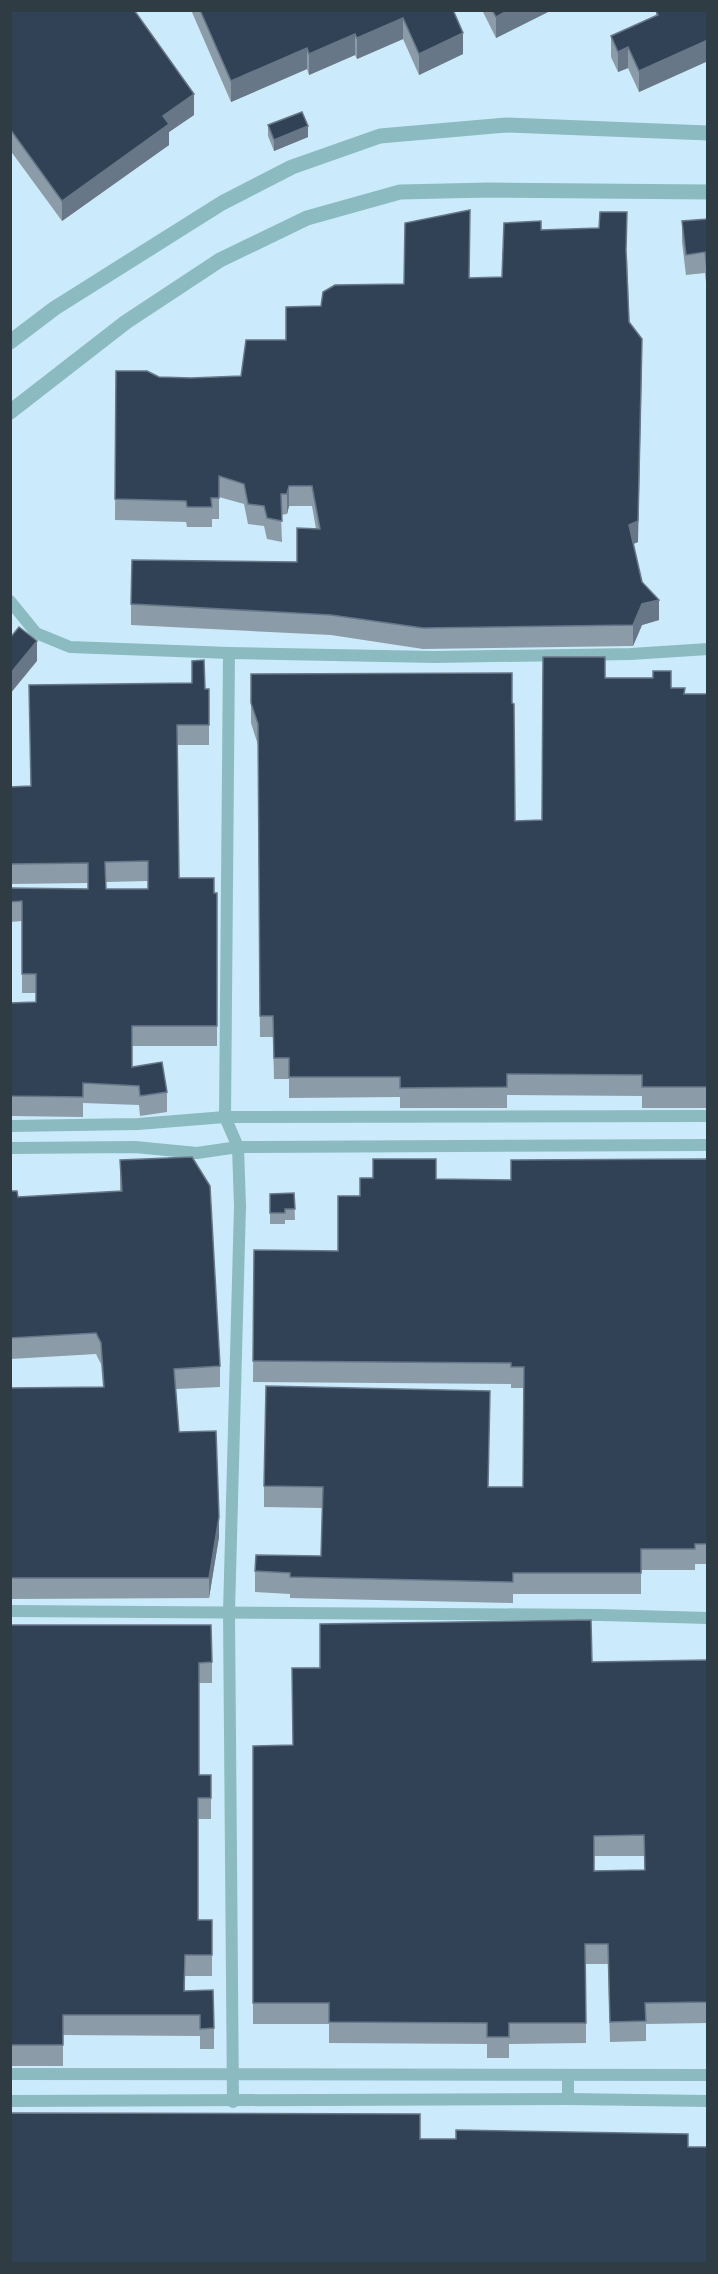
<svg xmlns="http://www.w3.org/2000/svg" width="718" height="2274" font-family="'IBM Plex Serif',serif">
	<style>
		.built { fill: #cbebfc }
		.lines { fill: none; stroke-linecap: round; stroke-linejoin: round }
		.minor { stroke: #8bbbc1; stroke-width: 12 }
		.tertiary { stroke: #8bbbc1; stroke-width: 15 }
		.wall { fill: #8c9ba8; fill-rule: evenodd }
		.shaded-wall { fill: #687788 }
		.building { fill: #314256; stroke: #687788; stroke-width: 1.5; fill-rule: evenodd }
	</style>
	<rect width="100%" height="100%" fill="#e7f4fb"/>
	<!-- built -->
	<rect class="built" x="11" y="11" width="696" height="2252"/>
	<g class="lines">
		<!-- minor -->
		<g class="minor">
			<polyline points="10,601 36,633 70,647 229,653 435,657 631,654 708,649"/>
			<polyline points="229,653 225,1117 238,1147 240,1206 229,1612 233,2102"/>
			<polyline points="10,1126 138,1124 225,1117 708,1116"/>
			<polyline points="10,1148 135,1147 197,1153 238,1147 708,1145"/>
			<polyline points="10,1611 601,1615 708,1618"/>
			<polyline points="10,2074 708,2075"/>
			<polyline points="568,2075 568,2099"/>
			<polyline points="10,2101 568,2099 708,2101"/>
		</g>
		<!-- tertiary -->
		<g class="tertiary">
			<polyline points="10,342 55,308 222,203 292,167 380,136 506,125 708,133"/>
			<polyline points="10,412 126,322 220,260 307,218 400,192 489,190 708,192"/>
		</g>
	</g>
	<!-- wall -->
	<g class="wall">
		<polygon points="10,10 194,115 169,132 169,145 62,221 10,150"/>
		<polygon points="191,10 453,10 463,54 419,75 403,39 357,59 355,55 309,75 307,69 231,102"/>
		<polygon points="482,10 552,10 496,38"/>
		<polygon points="708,10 708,61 639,92 628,68 618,72 611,57 611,36 656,15 656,11"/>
		<polygon points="268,125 308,137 274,151 268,136"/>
		<polygon points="708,219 707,291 705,273 686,275 682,242 682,221"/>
		<polygon points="541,230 627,257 638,542 633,544 642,582 659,620 642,625 633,646 423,649 331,635 131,625 131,604 297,562 316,529 312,506 289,506 287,514 281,515 282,542 267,539 264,526 248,524 244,504 219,497 219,519 212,519 212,527 187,527 186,522 115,520 116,371 159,377 191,378 241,376 286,340 321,306 404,284 470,278 502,277"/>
		<path d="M192,661l13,28h4v56h-32l2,133 35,15h3v153h-85v21l35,25v20l-27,4 -1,-11 -56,-2v14l-73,-1v-113l26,-1v-9h-14v-72l-12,1v-34l78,1v-6l-78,1v-97l21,-1 161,-103zM148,881v8h-42v-7z"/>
		<polygon points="251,674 512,703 515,821 542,820 605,678 671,688 685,694 708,694 708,1108 642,1108 642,1096 507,1095 507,1108 400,1108 400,1097 289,1098 289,1079 274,1079 273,1037 260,1037 258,745 251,723"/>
		<polygon points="708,1159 708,1564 695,1564 695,1570 641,1570 641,1594 513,1594 513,1603 290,1598 290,1594 255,1592 255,1571 321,1556 322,1508 264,1507 264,1486 523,1487 523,1388 511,1388 511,1384 253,1382 254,1250 338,1251 360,1196 436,1179 511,1180"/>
		<polygon points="120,1160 220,1366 220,1387 176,1389 179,1432 219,1537 209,1598 10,1599 10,1388 103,1387 101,1364 96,1354 10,1359 10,1191 18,1197 120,1191"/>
		<polygon points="294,1193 295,1220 285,1220 285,1224 270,1224 270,1194"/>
		<polygon points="10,1625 212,1662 212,1683 199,1683 199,1775 211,1775 211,1819 198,1819 198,1920 212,1920 212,1976 185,1976 185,1991 214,2028 214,2049 200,2049 200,2036 63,2035 63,2066 10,2066"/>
		<path d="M708,1660v363l-62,1v17l-36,1 -2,-78h-22v79l-77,1v14h-22v-14l-158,-1v-19h-76v-278l40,-1 -1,-77zM594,1856h50v14l-50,1z"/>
	</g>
	<!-- shaded-wall -->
	<g class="shaded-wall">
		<polygon points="509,10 552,10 496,38 496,17"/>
		<polygon points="403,18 403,39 357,59 357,38"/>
		<polygon points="463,33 463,54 419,75 419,54"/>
		<polygon points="355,34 355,55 309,75 309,54"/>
		<polygon points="708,40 708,61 639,92 639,71"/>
		<polygon points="628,47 628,68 618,72 618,52"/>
		<polygon points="307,48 307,69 231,102 231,81"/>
		<polygon points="194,94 194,115 169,132 169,145 62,221 62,201 163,116"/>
		<polygon points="308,126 308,137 274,151 274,140"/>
		<polygon points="642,360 638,542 629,546 629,525"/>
		<polygon points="289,486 289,506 287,514 287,494"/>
		<polygon points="659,600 659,620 642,625 633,646 633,625 642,604"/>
		<polygon points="37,641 37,661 10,694 10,674"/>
		<polygon points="219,1517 219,1537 209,1598 209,1578"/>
	</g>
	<!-- building -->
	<g class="building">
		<polygon points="10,10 134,10 194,94 163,116 169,124 62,201 10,129"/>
		<polygon points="200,10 453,10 463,33 419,54 403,18 357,38 355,34 309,54 307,48 231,81"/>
		<polygon points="492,10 509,10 496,17"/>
		<polygon points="657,10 708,10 708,40 639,71 628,47 618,52 611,36 658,15 656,11"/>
		<polygon points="302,112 308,126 274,140 268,125"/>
		<polygon points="470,210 469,278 502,277 504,223 541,221 541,230 599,228 600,212 627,212 626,250 629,322 642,339 638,521 629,525 642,582 659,600 642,604 633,625 423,628 331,615 131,604 132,560 297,562 297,528 320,529 312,486 289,486 287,494 281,494 282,521 267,518 264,506 248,504 244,484 219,476 219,498 211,498 212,507 187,507 186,501 115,499 116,371 147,371 159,377 191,378 241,376 246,340 286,340 286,307 321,306 323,292 335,285 404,284 405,223"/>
		<polygon points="708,219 708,270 707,270 705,252 686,255 682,221"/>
		<polygon points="19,627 37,641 10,674 10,638"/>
		<polygon points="543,657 605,657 605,678 653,678 653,671 671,671 671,688 685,688 684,694 708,694 708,1087 642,1087 642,1075 507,1074 507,1087 400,1088 400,1077 289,1077 289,1058 274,1058 273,1016 260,1016 258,724 251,703 251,674 512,673 512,703 514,704 515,821 542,820"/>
		<path d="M204,660l1,29h4v36h-32l2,153h35v15h3v133h-85v41l30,-5 5,30 -27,4 -1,-10 -56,-3v14l-73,-1v-93l26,-1v-28h-14v-73l-12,1v-14l78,1v-26l-78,1v-77l21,-1 -2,-101 163,-2v-22zM148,861v28h-42l-1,-27z"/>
		<polygon points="192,1157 210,1186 220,1366 174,1369 179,1432 216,1431 219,1517 209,1578 10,1578 10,1388 104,1387 101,1343 96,1333 10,1338 10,1191 17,1191 18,1197 122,1191 120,1160"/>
		<polygon points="373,1159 436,1159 436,1179 511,1180 511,1160 708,1159 708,1544 695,1544 695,1549 641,1549 641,1573 513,1573 513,1582 290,1577 290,1573 255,1571 256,1555 321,1556 323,1487 264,1486 266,1386 490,1391 488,1487 523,1487 524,1367 511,1367 511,1363 253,1361 254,1250 338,1251 338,1196 360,1196 360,1178 373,1178"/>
		<polygon points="294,1193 295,1209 285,1209 285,1213 270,1213 270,1194"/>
		<path d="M591,1620l1,42 116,-2v342l-63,1 1,18 -36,1 -2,-78h-23l1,79h-77v14h-22v-14l-158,-1v-19h-76v-257l40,-1 -1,-77h28v-44zM644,1835l1,35 -51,1v-35z"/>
		<polygon points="10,1625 211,1625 212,1662 199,1663 199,1775 211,1775 211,1798 198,1798 198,1920 212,1920 212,1955 185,1955 184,1991 213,1990 214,2028 200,2029 200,2015 63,2015 63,2045 10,2045"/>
		<polygon points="10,2113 420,2114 420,2139 456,2139 456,2130 688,2134 688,2147 708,2147 708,2264 10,2264"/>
	</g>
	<!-- border -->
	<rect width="718" height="2274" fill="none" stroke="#2f3c43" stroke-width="24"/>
</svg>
